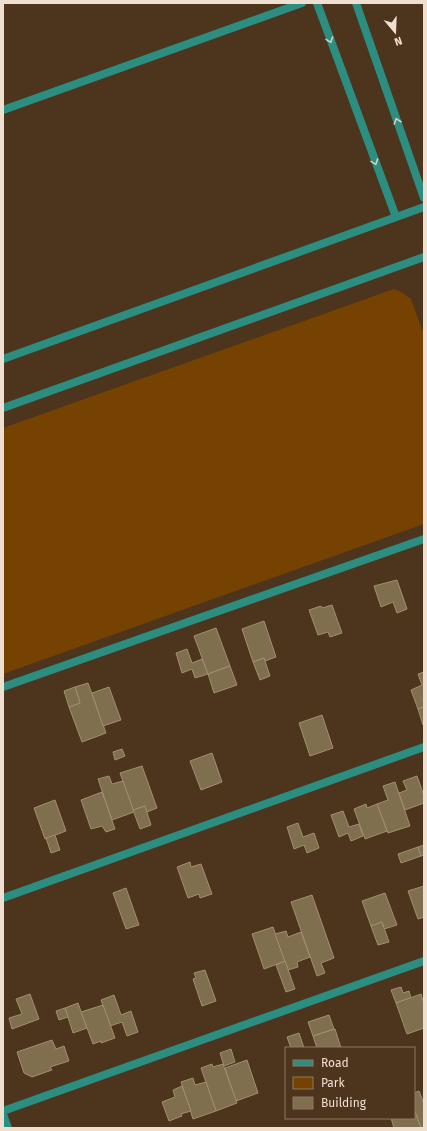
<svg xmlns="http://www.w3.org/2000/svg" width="427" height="1131" font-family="'Fira Sans',sans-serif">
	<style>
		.green { fill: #754201 }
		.building { fill: #806f4f; stroke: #a18f6e }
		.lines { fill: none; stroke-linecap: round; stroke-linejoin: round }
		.minor { stroke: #2c8d81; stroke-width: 8 }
		.oneway { stroke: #d2d3c5 }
	</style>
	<rect width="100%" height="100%" fill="#4d341d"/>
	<!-- green -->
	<polygon class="green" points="394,289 403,293 411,299 424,335 424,524 3,674 3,428"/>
	<!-- building -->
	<g class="building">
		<polygon points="397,580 407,609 397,613 393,602 381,607 374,586"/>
		<polygon points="332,605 342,633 330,637 328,632 318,635 309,610 321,606 322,608"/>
		<polygon points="264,621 276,657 265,661 264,658 253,662 242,629"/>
		<polygon points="216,628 230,666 208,674 194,636"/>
		<polygon points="187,649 192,663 202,659 208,674 195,678 192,669 182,673 176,653"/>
		<polygon points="264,658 270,676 260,680 253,662"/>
		<polygon points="230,666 237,685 214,693 208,674"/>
		<polygon points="424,672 424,707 418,709 411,690 422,685 418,674"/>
		<polygon points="88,683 106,733 82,742 69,707 80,703 75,687"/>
		<polygon points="75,687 80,703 69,707 64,691"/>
		<polygon points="109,687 121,720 103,726 92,693"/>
		<polygon points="424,707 424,725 423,725 418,709"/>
		<polygon points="322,715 333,748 310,756 299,723"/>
		<polygon points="122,749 125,756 115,760 113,752"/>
		<polygon points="212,753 222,782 201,790 190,761"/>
		<polygon points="142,766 157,808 147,812 145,806 133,810 120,773"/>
		<polygon points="109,776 112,784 123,781 134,812 112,820 98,779"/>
		<polygon points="417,776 424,796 424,803 405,810 399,793 407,790 403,781"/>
		<polygon points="395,782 410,826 388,833 377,804 388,800 383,786"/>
		<polygon points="102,792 115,829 106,832 102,826 91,829 81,800"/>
		<polygon points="55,800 66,831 45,839 34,808"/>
		<polygon points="366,804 367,808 377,804 387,831 365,839 354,809"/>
		<polygon points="145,806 151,825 140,829 133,810"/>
		<polygon points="343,811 349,827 359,824 363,836 351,841 348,833 339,837 331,815"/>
		<polygon points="298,823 303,837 314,833 319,848 307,853 304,845 294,849 287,827"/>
		<polygon points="55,835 60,850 51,853 46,838"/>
		<polygon points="424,845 424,855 421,856 418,847"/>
		<polygon points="418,847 421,856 401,863 398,854"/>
		<polygon points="190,862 191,867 201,864 212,894 200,898 199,894 188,898 177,867"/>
		<polygon points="424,886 424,917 418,919 408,891"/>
		<polygon points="126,888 139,925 126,929 113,893"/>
		<polygon points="385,893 397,925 384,929 382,922 371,926 362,901"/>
		<polygon points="312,895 334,958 321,963 325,973 317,976 291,902"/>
		<polygon points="382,922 389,942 378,945 371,926"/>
		<polygon points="273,927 285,961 264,969 252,934"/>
		<polygon points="286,931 288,937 301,932 310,957 297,962 298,967 288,970 275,934"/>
		<polygon points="285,961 295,989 286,992 276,965"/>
		<polygon points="205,970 216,1001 202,1006 193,979 196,978 194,973"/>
		<polygon points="401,987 403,993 409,991 411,998 396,1003 391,990"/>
		<polygon points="30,994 39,1019 12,1029 9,1018 22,1014 16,999"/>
		<polygon points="421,994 424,1004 424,1028 407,1034 396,1003"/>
		<polygon points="114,995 121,1015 131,1011 138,1032 127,1036 122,1022 110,1026 101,1000"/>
		<polygon points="78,1003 87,1028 73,1033 65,1008"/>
		<polygon points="103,1005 115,1038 101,1043 101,1041 93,1044 81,1012"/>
		<polygon points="65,1008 68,1017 59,1020 56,1011"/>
		<polygon points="329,1015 334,1029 313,1036 308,1022"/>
		<polygon points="335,1029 341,1048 317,1048 313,1036"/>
		<polygon points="299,1033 304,1048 291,1048 287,1037"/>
		<polygon points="52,1040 56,1049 64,1046 69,1061 50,1067 52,1070 32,1077 24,1073 17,1052"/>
		<polygon points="231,1049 235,1062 224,1066 220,1053"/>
		<polygon points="247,1060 258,1093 236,1101 225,1068"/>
		<polygon points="212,1064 213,1067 223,1064 237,1103 216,1111 201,1068"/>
		<polygon points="193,1078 195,1085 206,1082 216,1111 193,1119 181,1082"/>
		<polygon points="182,1086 191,1111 181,1114 182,1116 169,1121 162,1102 175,1097 173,1090"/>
		<polygon points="419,1091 424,1104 424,1128 421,1128 414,1109 414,1093"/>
		<polygon points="414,1109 421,1128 394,1128 391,1118 414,1118"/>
	</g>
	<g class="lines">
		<!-- minor -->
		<g class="minor">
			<polyline points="317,3 396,217"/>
			<polyline points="356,3 424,198"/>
			<polyline points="3,110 302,3"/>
			<polyline points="3,359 424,207"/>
			<polyline points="3,408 424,257"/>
			<polyline points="3,687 424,539"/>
			<polyline points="3,898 424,747"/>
			<polyline points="3,1111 424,961"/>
			<polyline points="3,1114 8,1128"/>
		</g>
	</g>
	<!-- one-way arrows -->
	<defs><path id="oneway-chevron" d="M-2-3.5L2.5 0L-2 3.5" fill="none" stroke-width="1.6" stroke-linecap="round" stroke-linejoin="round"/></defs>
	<g class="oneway">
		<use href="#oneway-chevron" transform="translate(330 40) rotate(70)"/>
		<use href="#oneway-chevron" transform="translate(397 121) rotate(-109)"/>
		<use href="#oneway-chevron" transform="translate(375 162) rotate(70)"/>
	</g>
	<!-- border -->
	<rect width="427" height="1131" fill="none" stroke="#efdfd1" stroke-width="8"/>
	<!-- legend -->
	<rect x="285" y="1047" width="130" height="72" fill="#4d341d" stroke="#8e7865"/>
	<rect x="293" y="1060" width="20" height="6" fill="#2c8d81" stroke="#8e7865"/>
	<text x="321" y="1067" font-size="12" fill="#efdfd1">Road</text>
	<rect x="293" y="1077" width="20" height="12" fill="#754201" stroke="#8e7865"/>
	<text x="321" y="1087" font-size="12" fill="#efdfd1">Park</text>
	<rect x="293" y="1097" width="20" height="12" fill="#806f4f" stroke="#8e7865"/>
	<text x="321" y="1107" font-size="12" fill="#efdfd1">Building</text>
	<!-- north arrow -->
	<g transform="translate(395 32) rotate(161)" stroke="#4d341d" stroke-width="3" paint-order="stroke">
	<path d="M0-3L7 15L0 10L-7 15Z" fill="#efdfd1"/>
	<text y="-6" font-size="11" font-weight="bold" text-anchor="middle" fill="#efdfd1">N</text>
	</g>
</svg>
